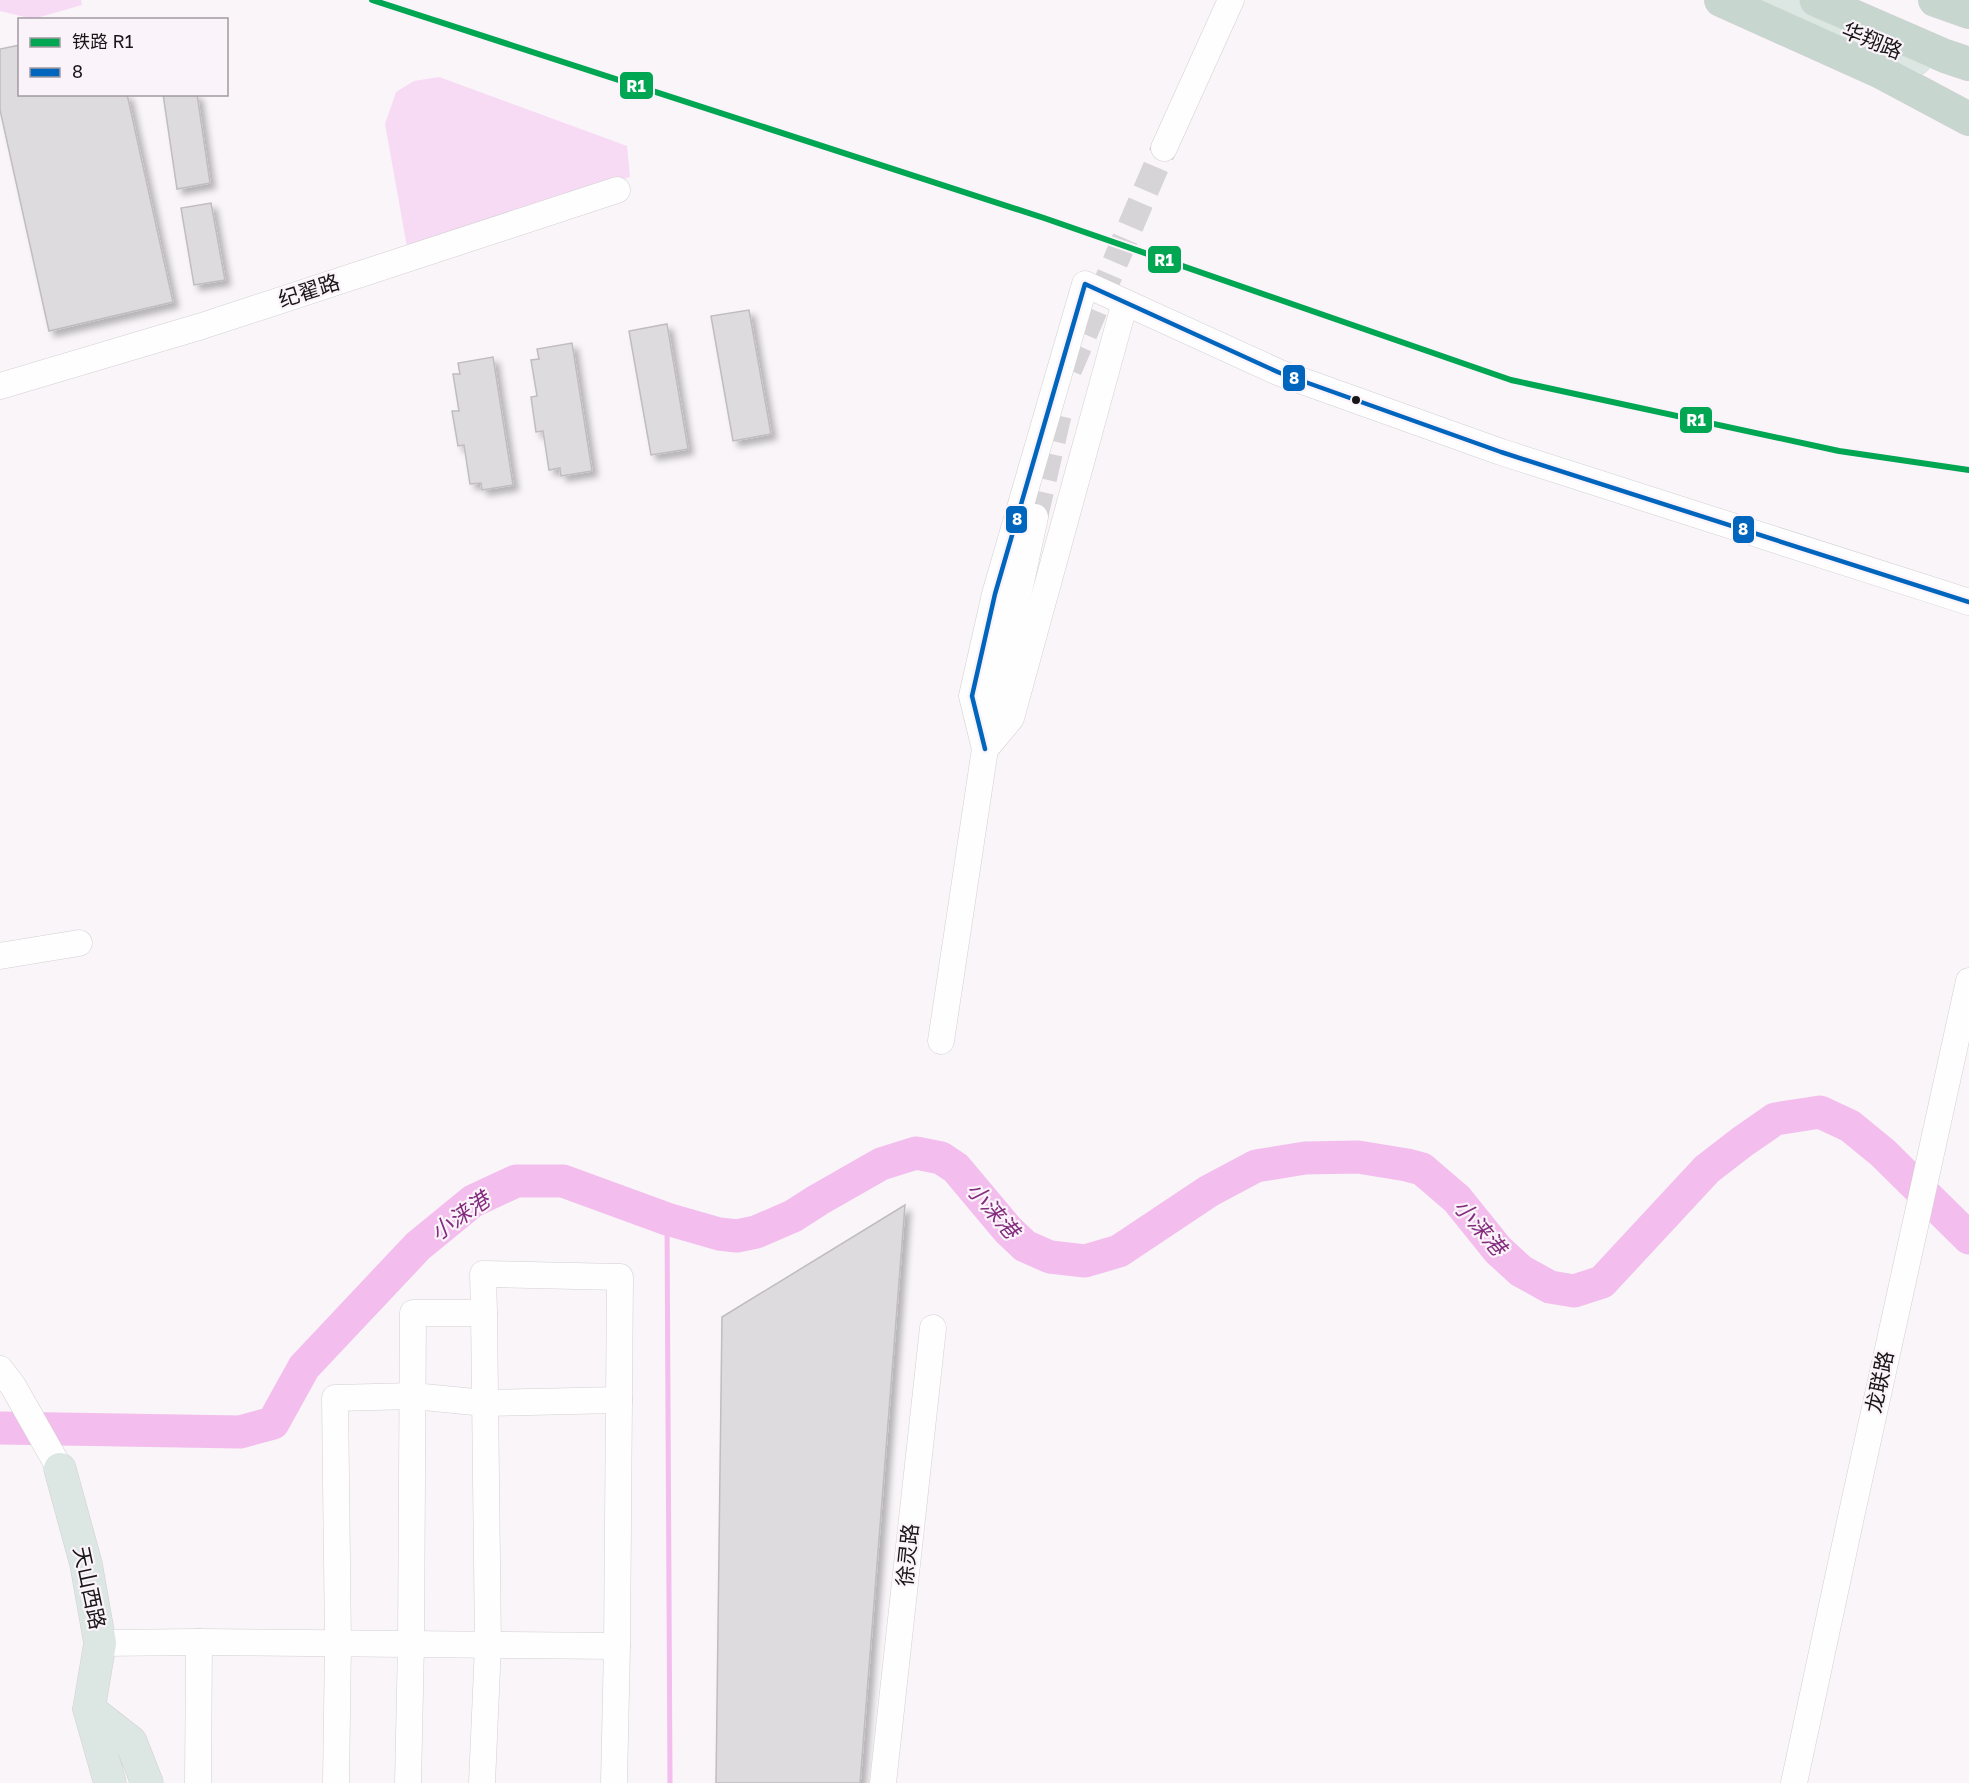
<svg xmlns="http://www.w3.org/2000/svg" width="1969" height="1783" font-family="'Golos Text','Noto Sans SC',sans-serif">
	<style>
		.green { fill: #f7dbf4 }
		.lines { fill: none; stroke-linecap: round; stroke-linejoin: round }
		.stream { stroke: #f3bded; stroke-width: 5 }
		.river { stroke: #f3bded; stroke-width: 33 }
		.building { fill: #dedbde; stroke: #c0bcbf; stroke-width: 1.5; filter: url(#shadow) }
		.minor-tunnel { stroke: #d7d4d7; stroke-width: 26; stroke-dasharray: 26 13; stroke-linecap: butt }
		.minor-casing { stroke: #d3d0d2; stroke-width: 27 }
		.major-casing { stroke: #d3d1d3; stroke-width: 33 }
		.highway-casing { stroke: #d3d1d3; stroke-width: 34 }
		.minor { stroke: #fefefe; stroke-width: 26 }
		.major { stroke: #dce6e2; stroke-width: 32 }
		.highway { stroke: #c7d6cf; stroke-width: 33 }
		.bus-1-casing { stroke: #fbf3fa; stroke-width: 9 }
		.bus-1 { stroke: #0065bd; stroke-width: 4.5 }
		.rail-1-casing { stroke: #fbf3fa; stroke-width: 10 }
		.rail-1 { stroke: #00a651; stroke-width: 6 }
		.bus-dot { fill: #191618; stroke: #fbf3fa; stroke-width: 2 }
		.labels { text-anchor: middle; stroke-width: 4.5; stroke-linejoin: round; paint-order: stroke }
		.street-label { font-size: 21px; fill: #191618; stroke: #fbf3fa }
		.water-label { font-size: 22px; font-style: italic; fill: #822c7d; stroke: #fbf3fa }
		.line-badge { stroke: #fbf3fa; stroke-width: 2 }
		.badge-label { font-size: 16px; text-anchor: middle; font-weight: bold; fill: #fff }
	</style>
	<defs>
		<filter id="shadow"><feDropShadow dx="5.5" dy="5.5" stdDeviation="3" flood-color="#0004"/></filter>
	</defs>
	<rect width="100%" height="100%" fill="#f9f5f9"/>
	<!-- green -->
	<g class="green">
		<polygon points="0,0 81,0 82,5 33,19 0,11"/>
		<polygon points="439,77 627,146 630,177 407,247 385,124 396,92 414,81"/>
	</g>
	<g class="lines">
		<!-- stream -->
		<polyline class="stream" points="667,1219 670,1783"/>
		<!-- river -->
		<polyline class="river" points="0,1428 240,1432 273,1423 304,1367 418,1246 473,1201 516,1181 563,1181 667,1219 719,1234 737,1236 756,1232 793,1216 818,1200 881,1164 916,1153 941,1158 956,1168 1008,1230 1025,1246 1050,1257 1085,1261 1119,1251 1209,1191 1256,1166 1305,1158 1358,1157 1407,1165 1422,1169 1457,1199 1498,1250 1521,1271 1550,1287 1574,1291 1602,1282 1707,1169 1742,1142 1775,1119 1820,1112 1850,1126 1883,1153 1969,1238"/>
	</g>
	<!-- building -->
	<g class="building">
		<polygon points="20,45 20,94 127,94 173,302 49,331 0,110 0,49"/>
		<polygon points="163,94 197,94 210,183 177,189"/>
		<polygon points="211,203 225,280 194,285 181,208"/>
		<polygon points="749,310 771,434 733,441 711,316"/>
		<polygon points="667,324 688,449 651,455 629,331"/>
		<polygon points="572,343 592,471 561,476 560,468 549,470 543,431 536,432 531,397 537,396 531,360 539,359 537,349"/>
		<polygon points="493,357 513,485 482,490 481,483 470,484 464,445 458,446 452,411 459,411 453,374 460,374 458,363"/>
		<polygon points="905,1205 860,1783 716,1783 722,1317"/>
	</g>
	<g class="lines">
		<!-- minor-tunnel -->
		<g class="minor-tunnel">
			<polyline points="1069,370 1164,148"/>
			<polyline points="1035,517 1060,409"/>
		</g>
		<defs>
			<g id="minor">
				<polyline points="1164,148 1231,0"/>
				<polyline points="0,386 202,326 617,190"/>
				<polyline points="986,748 1011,718 1125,302"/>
				<polyline points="985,749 972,696 995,594 1085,284 1280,373 1501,452 1969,602"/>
				<polyline points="0,956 79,943"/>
				<polyline points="941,1041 985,749 1035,517"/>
				<polyline points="0,1369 13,1386 60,1469"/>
				<polyline points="100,1643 199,1642 617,1646"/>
				<polyline points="198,1783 199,1642"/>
				<polyline points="336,1783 338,1643 335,1398 413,1396 485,1403 619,1400"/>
				<polyline points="408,1783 411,1644 413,1313 484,1313 483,1274 620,1277 617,1646 614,1783"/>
				<polyline points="482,1783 488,1645 484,1313"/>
				<polyline points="883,1783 933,1328"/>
				<polyline points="1794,1783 1851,1517 1969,981"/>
			</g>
			<g id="major">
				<polyline points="1776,0 1874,44 1916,59"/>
				<polyline points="60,1469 86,1564 100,1643 89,1709"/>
				<polyline points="110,1783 89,1709 131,1742 147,1783"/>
			</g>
			<g id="highway">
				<polyline points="1721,0 1881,72 1969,119"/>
				<polyline points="1816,0 1945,56 1969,64"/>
				<polyline points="1935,0 1969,12"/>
			</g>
		</defs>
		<!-- minor casing -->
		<use href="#minor" class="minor-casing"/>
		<!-- major casing -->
		<use href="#major" class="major-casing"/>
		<!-- highway casing -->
		<use href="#highway" class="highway-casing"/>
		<!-- minor -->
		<use href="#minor" class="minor"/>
		<!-- major -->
		<use href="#major" class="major"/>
		<!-- highway -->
		<use href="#highway" class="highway"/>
		<defs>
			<polyline id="bus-1" points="985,749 972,696 995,594 1085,284 1280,373 1501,452 1969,602"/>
		</defs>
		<!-- bus-1 casing -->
		<use href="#bus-1" class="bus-1-casing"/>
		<!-- bus-1 -->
		<use href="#bus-1" class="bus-1"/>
		<defs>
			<polyline id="rail-1" points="372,0 1044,218 1511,380 1839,451 1969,470"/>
		</defs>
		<!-- rail-1 casing -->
		<use href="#rail-1" class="rail-1-casing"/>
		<!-- rail-1 -->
		<use href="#rail-1" class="rail-1"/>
	</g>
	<!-- markers -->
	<circle class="bus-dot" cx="1356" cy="400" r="5"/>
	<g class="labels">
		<!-- street labels -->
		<g class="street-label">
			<text transform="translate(1872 41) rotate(22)" y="7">华翔路</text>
			<text transform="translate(309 291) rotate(-18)" y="7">纪翟路</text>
			<text transform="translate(1880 1382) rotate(-78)" y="7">龙联路</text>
			<text transform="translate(908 1555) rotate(-84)" y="7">徐灵路</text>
			<text transform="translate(89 1588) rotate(78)" y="7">天山西路</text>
		</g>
		<!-- water labels -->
		<g class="water-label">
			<text transform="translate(993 1210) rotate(49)" y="8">小涞港</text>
			<text transform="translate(460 1216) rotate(-35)" y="8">小涞港</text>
			<text transform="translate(1480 1227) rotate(49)" y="8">小涞港</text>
		</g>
	</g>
	<g class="line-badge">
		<rect x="619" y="71" width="35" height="29" rx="6" fill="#00a651"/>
		<rect x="1147" y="245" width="35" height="29" rx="6" fill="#00a651"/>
		<rect x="1282" y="364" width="24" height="28" rx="6" fill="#0065bd"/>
		<rect x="1679" y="406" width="34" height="28" rx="6" fill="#00a651"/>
		<rect x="1005" y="505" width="23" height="29" rx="6" fill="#0065bd"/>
		<rect x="1732" y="515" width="23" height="29" rx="6" fill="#0065bd"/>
	</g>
	<g class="badge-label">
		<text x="636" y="92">R1</text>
		<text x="1164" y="266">R1</text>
		<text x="1294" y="384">8</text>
		<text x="1696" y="426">R1</text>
		<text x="1017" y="525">8</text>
		<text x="1743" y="535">8</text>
	</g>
	<!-- legend -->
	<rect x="18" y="18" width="210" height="78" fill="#fbf3fa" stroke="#a19ba0" stroke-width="1.5"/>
	<rect x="30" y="38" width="30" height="9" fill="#00a651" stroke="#a19ba0" stroke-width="1.5"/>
	<text x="72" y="48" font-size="18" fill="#191618">铁路 R1</text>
	<rect x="30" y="68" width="30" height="9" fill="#0065bd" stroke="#a19ba0" stroke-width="1.5"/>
	<text x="72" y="78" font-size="18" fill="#191618">8</text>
</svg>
